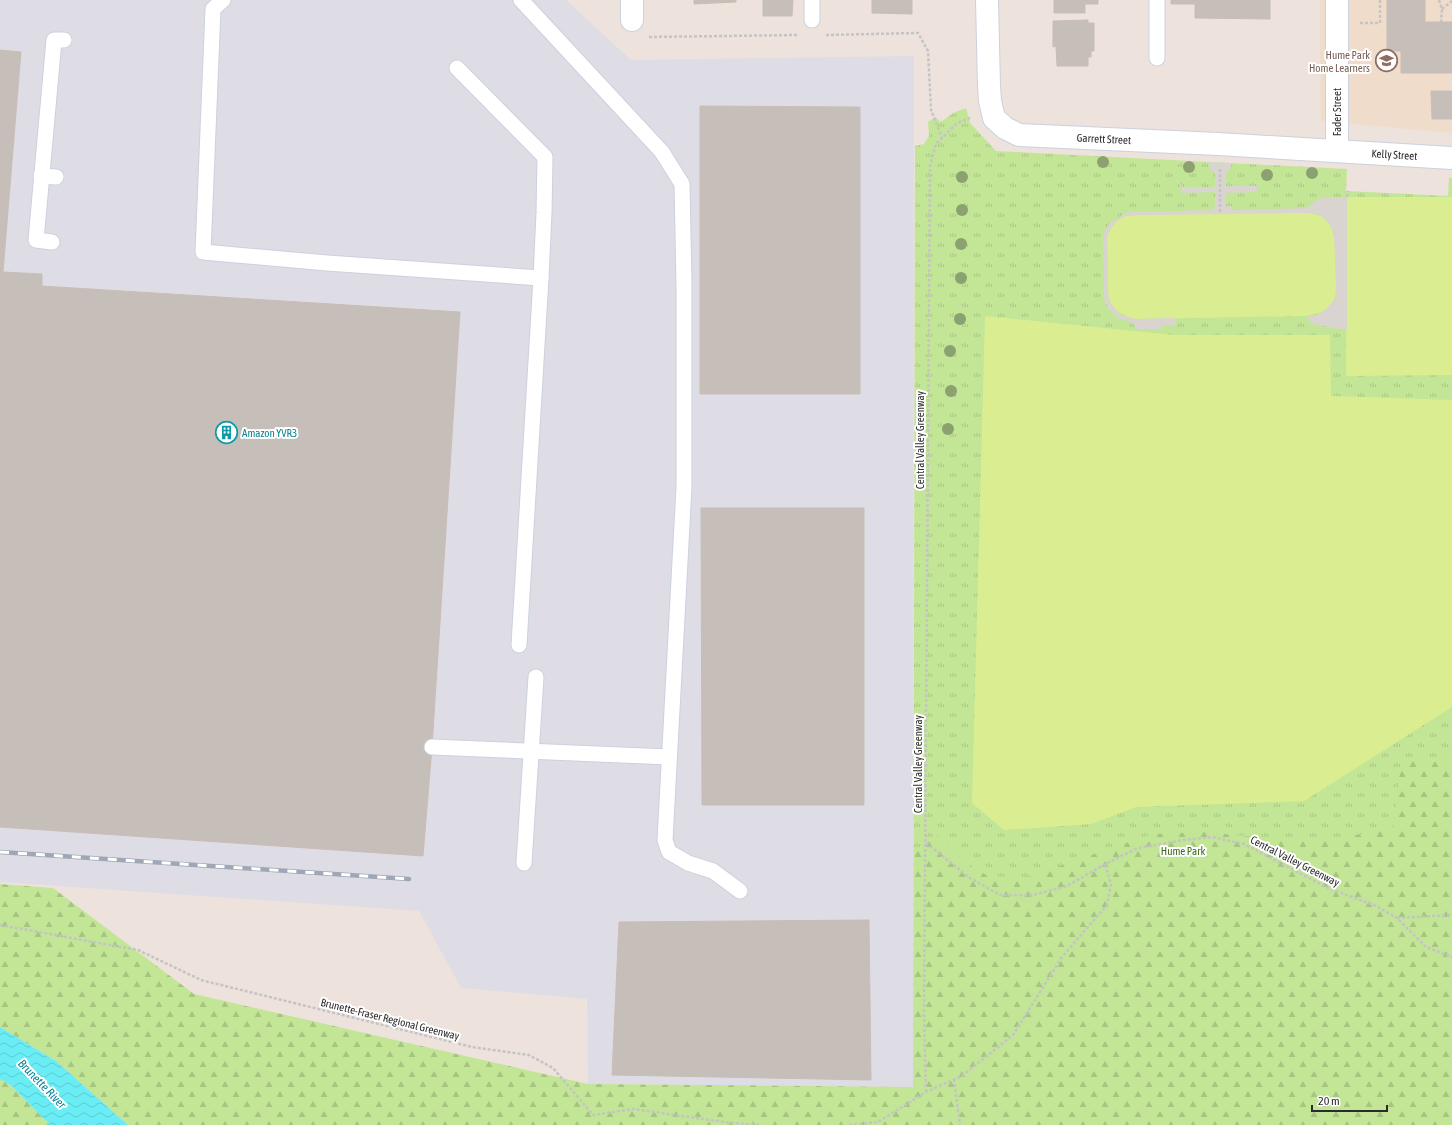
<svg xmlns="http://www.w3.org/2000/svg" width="1452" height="1125" font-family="'Asap Condensed',sans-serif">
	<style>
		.industrial { fill: #dedde5 }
		.education { fill: #f0dccb }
		.grass { fill: url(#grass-tufts) }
		.forest { fill: url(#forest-firs) }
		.pitch { fill: #daee91 }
		.plaza { fill: #d9d4cf }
		.water { fill: url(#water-waves) }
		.building { fill: #c6beb8; stroke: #c9beb6 }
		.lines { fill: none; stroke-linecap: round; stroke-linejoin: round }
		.service-casing { stroke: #cad2dd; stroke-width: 17 }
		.minor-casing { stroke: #cad2dd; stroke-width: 24 }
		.path { stroke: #c4c4c4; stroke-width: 2.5; stroke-dasharray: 3 2; stroke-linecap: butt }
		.service { stroke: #fff; stroke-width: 15 }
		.minor { stroke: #fff; stroke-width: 22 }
		.rail-casing { stroke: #9ea7b6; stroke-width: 4.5 }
		.rail { stroke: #fff; stroke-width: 3; stroke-dasharray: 9; stroke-linecap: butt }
		.tree { fill: #8ba170 }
		.labels { text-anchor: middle; stroke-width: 4; stroke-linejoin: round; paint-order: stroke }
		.education-label { font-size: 11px; fill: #785e54; stroke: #fff; text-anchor: end }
		.street-label { font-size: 11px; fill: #2b2b2b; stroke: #fff }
		.culture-label { font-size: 11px; fill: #0d838f; stroke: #fff; text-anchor: start }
		.park-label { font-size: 11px; fill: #3a6c17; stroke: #fff }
		.water-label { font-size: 12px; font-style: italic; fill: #088194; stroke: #fff }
	</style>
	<defs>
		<pattern id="grass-tufts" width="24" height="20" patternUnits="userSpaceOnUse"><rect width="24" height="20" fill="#c2e696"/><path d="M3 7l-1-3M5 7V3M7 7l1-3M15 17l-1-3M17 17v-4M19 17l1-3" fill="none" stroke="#a7c581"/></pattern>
		<pattern id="forest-firs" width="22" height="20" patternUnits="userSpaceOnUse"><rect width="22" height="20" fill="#c2e696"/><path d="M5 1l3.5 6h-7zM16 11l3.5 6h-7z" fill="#a7c581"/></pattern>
		<pattern id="water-waves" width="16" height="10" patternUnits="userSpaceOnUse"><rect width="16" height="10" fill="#6aecf4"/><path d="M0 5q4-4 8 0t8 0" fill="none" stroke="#5ccbd1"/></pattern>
	</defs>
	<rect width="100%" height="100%" fill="#ede2dc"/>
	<!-- industrial -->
	<polygon class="industrial" points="0,0 566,0 631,60 914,56 913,1087 588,1084 587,999 461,988 419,911 0,882"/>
	<!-- education -->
	<polygon class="education" points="1320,0 1452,0 1452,133 1321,121"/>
	<!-- grass -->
	<polygon class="grass" points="966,108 970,123 996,151 1347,169 1346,191 1448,196 1449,178 1452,178 1452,1125 913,1125 915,146 924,144 929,136 928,122 935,117 941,122 953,113"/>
	<!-- forest -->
	<g class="forest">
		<polygon points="1401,760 1450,763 1452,779 1452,1125 128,1125 56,1061 0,1027 0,884 53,888 194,994 588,1084 913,1087 914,852 936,835 966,863 988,876 1025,878 1152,834 1203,832 1285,840 1331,839 1374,832 1394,826"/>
		<polygon points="0,1079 12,1086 50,1125 0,1125"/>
	</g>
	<!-- pitch -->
	<g class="pitch">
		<polygon points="1347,197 1452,197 1452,375 1346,376"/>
		<path d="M1305,212c35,3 30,33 31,59 0,9 2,20 -2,28 -4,11 -16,15 -27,17l-171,3c-16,-3 -25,-9 -28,-26l-1,-57 5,-9 6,-7 8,-4 10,-1z"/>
		<polygon points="985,316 1174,335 1330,335 1331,396 1452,400 1452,707 1304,801 1136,807 1091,824 1004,830 972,803"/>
	</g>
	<!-- plaza -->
	<polygon class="plaza" points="1208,162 1232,163 1231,167 1226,174 1226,186 1257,186 1259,183 1261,183 1257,187 1257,192 1226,193 1226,206 1232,206 1232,210 1306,208 1320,198 1347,197 1347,330 1316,325 1311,323 1307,316 1316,315 1324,311 1335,299 1336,288 1334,233 1329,224 1323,217 1315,213 1136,215 1126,216 1118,220 1112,227 1107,236 1108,293 1109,301 1115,309 1121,315 1136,319 1175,318 1176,325 1162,325 1162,329 1136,329 1133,323 1118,318 1107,307 1104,298 1103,246 1104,232 1110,223 1127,212 1213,210 1215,205 1215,192 1182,193 1182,188 1177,182 1178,181 1183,187 1215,187 1215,173 1210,170"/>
	<!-- water -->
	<polygon class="water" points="0,1027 56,1061 128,1125 50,1125 12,1086 0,1079"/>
	<!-- building -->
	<g class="building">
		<polygon points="694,0 736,0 736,2 694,4"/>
		<polygon points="763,0 793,0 792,16 763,16"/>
		<polygon points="872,0 912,0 912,14 872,13"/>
		<polygon points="1054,0 1098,0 1098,4 1085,4 1085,13 1054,13"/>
		<polygon points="1171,0 1270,0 1270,19 1195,18 1195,4 1171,4"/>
		<polygon points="1387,0 1425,0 1425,22 1452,22 1452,73 1401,73 1401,51 1387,51"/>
		<polygon points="1088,20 1088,23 1094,23 1094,51 1091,51 1091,57 1088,57 1088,66 1057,66 1056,46 1053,47 1053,21"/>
		<polygon points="0,50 21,52 3,272 42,274 42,286 460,312 432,747 423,856 0,827"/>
		<polygon points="1431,91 1452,91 1452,119 1432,119"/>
		<polygon points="700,106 860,107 860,394 700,394"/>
		<polygon points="701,508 864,508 864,805 702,805"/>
		<polygon points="869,920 871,1080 612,1075 619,922"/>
	</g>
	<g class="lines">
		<defs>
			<g id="service">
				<polyline points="223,0 213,9 203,252 327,263 541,278 519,645"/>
				<polyline points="521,0 662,152 682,184 684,285 684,487 665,840 669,852 688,863 713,871 740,891"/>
				<polyline points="812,0 812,20"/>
				<polyline points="1157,58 1157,0"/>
				<polyline points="457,68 545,157 544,213 541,278"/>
				<polyline points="41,176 56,177"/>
				<polyline points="52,242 36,240 54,40 64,40"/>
				<polyline points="432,747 669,757"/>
				<polyline points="524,863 536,677"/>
			</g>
			<g id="minor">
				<path id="s1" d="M987,0l2,86 1,15 4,17 11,10 14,7 199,9 234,14"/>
				<polyline points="632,20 632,0"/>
				<polyline points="1337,151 1337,0"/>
			</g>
		</defs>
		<!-- service casing -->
		<use href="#service" class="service-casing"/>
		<!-- minor casing -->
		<use href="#minor" class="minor-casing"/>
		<!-- path -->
		<g class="path">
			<polyline points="1439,0 1442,9 1441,22"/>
			<polyline points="1442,9 1452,1"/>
			<polyline points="1360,23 1380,23 1380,0"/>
			<polyline points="826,35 918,33 928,51 931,110 942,138"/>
			<polyline points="649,37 798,35"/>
			<polyline points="1220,169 1220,214"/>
			<polyline points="1347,197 1348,191"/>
			<polyline points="926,843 970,878 1000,895 1032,895 1067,886 1105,864 1138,848 1184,840 1212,837 1244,844 1328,888 1374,905 1397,918 1426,947 1452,957"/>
			<polyline points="1397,918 1452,915"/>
			<polyline points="0,925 138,950 201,980 472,1047 529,1055 553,1068 593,1115 633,1109 731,1123 761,1125"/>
			<polyline points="954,1079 960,1125"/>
			<polyline points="926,1092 924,1012 930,166 936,144 957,123 970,118"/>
			<polyline points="849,1125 878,1122 926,1092 962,1076 1013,1035 1062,957 1107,905 1111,884 1105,864"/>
		</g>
		<!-- service -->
		<use href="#service" class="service"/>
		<!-- minor -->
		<use href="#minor" class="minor"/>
		<defs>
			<polyline id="rail" points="0,852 409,879"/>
		</defs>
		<!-- rail casing -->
		<use href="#rail" class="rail-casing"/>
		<!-- rail -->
		<use href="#rail" class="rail"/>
	</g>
	<!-- trees -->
	<g class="tree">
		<circle cx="1103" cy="162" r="6"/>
		<circle cx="1189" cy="167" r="6"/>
		<circle cx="1312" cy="173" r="6"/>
		<circle cx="1267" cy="175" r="6"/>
		<circle cx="962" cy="177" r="6"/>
		<circle cx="962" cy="210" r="6"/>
		<circle cx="961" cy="244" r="6"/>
		<circle cx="961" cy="278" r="6"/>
		<circle cx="960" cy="319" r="6"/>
		<circle cx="950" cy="351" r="6"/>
		<circle cx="951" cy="391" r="6"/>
		<circle cx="948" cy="429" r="6"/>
	</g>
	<!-- icons -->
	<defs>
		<symbol id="school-ring" viewBox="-11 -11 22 22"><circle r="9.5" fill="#fff" stroke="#8d6e63" stroke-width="1.5"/><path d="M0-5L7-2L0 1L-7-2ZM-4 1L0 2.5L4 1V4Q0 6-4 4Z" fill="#8d6e63"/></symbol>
		<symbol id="building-ring" viewBox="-11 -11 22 22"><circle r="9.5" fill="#fff" stroke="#0f9aa8" stroke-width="1.5"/><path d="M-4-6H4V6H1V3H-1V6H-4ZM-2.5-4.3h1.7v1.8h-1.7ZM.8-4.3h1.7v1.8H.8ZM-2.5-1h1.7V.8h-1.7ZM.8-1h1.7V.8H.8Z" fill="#0f9aa8"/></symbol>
	</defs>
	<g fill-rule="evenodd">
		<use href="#school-ring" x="1374" y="48" width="25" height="25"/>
		<use href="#building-ring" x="214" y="420" width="25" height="25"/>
	</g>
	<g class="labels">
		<!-- education labels -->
		<g class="education-label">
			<text x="1370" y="59">Hume Park<tspan x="1370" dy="13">Home Learners</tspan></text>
		</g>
		<!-- street labels -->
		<g class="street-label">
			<text transform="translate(1337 112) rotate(-90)" y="4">Fader Street</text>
			<text dy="4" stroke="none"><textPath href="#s1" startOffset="234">Garrett Street</textPath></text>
			<text dy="4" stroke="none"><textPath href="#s1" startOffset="525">Kelly Street</textPath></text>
			<text transform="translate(920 440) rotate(-90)" y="4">Central Valley Greenway</text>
			<text transform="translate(918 764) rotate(-90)" y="4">Central Valley Greenway</text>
			<text transform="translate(1295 861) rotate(27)" y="4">Central Valley Greenway</text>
			<text transform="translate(390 1019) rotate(14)" y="4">Brunette-Fraser Regional Greenway</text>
		</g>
		<!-- culture labels -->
		<g class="culture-label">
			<text x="242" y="437">Amazon YVR3</text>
		</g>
		<!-- park labels -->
		<g class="park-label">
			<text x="1183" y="855">Hume Park</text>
		</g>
		<!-- water labels -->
		<g class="water-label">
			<text transform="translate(42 1084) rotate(46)" y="4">Brunette River</text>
		</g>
	</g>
	<!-- scale -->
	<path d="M1312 1105v6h75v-6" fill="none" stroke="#2b2b2b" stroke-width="2"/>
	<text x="1318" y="1105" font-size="12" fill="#2b2b2b" stroke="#ffffff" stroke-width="3" paint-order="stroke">20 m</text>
</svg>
